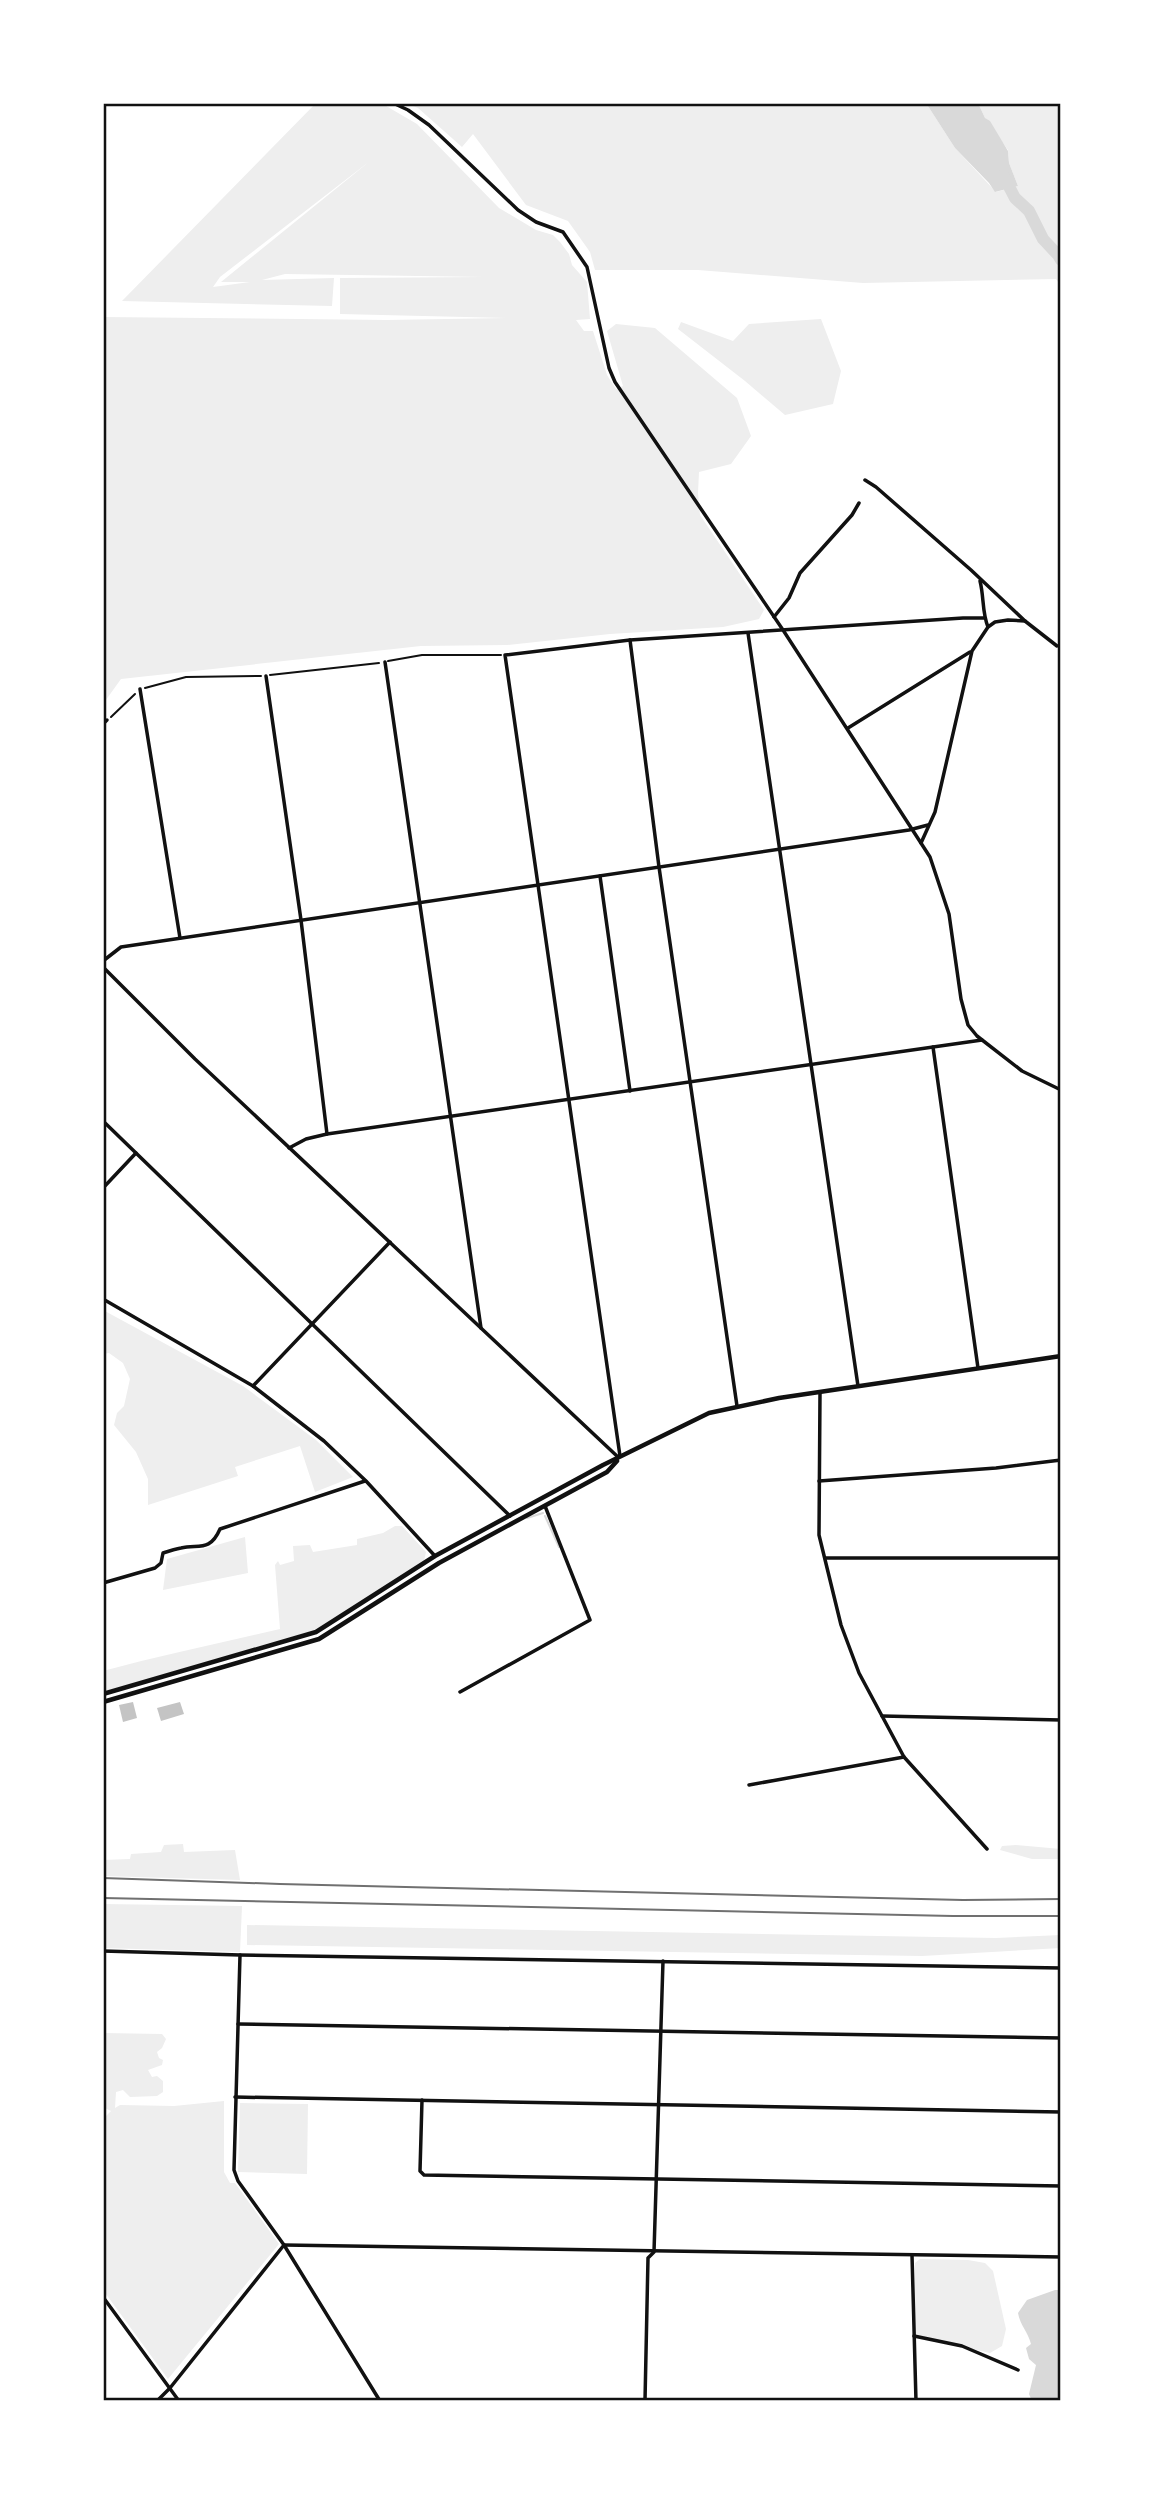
<svg xmlns="http://www.w3.org/2000/svg" width="1164" height="2504" font-family="Barlow,sans-serif">
	<style>
		.green { fill: #eee; fill-rule: evenodd }
		.water { fill: #d9d9d9 }
		.lines { fill: none; stroke-linecap: round; stroke-linejoin: round }
		.stream { stroke: #d9d9d9; stroke-width: 2 }
		.river { stroke: #d9d9d9; stroke-width: 12 }
		.building { fill: #c4c4c4 }
		.path { stroke: #111; stroke-width: 2 }
		.minor { stroke: #111; stroke-width: 3.5 }
		.tertiary { stroke: #111; stroke-width: 3.5 }
		.secondary { stroke: #111; stroke-width: 4.5 }
		.rail { stroke: #707070; stroke-width: 2 }
		.neatline { fill: none; stroke: #111; stroke-width: 2.5 }
	</style>
	<rect width="100%" height="100%" fill="#fff"/>
	<!-- green -->
	<g class="green">
		<path d="M316,103h65l36,21 82,84 37,22 17,5 7,7 9,12 3,11 15,17 3,37 -14,1 8,11h9l14,44 9,14 7,-3 -16,-55 9,-7 39,4 82,70 14,38 -20,28 -32,8 -1,21 2,22 64,95 -5,9 -36,8 -113,7 -103,11 -86,1 -300,33 -18,25v-387l284,3 120,-2 -167,-4v-36l145,-1 -200,-3 -23,6 72,-2 -2,28 -210,-5zM370,161l-149,121h29l-37,5 7,-10z"/>
		<polygon points="405,103 926,103 955,148 996,192 1018,186 1009,163 1008,150 985,118 978,103 1061,103 1061,286 1056,279 863,283 698,270 595,270 590,252 568,221 526,205 473,134 462,147 418,108"/>
		<polygon points="821,319 841,371 833,404 785,415 745,381 678,329 681,322 733,341 749,324"/>
		<polygon points="103,1310 243,1386 316,1440 353,1477 315,1492 300,1446 235,1467 238,1476 148,1505 148,1479 136,1452 114,1425 117,1413 124,1406 130,1379 123,1363 109,1353 103,1354"/>
		<path d="M395,1526h7l24,26 -2,9 -97,63 -12,6 -212,62v-21c59,-16 118,-28 177,-42l-5,-64 3,-4 2,4 14,-4 -1,-15 17,-1 3,7 44,-7v-6l26,-6z"/>
		<polygon points="245,1537 248,1573 163,1590 167,1559"/>
		<polygon points="183,1844 184,1852 235,1850 240,1880 103,1876 103,1860 130,1859 131,1854 161,1852 164,1845"/>
		<polygon points="1016,1845 1061,1849 1061,1859 1032,1859 1000,1850 1002,1846"/>
		<polygon points="103,1904 242,1906 240,1952 103,1948"/>
		<polygon points="247,1925 996,1938 1061,1935 1061,1948 922,1956 247,1945"/>
		<polygon points="103,2033 162,2034 166,2039 162,2048 157,2052 159,2058 163,2060 162,2065 148,2070 152,2077 157,2076 163,2081 163,2092 157,2096 130,2097 123,2090 116,2092 115,2108 120,2105 174,2106 224,2101 224,2172 230,2183 235,2183 279,2244 168,2379 103,2290 105,2117 111,2111 103,2107"/>
		<polygon points="240,2103 308,2104 307,2174 238,2172"/>
		<polygon points="920,2259 968,2260 985,2263 993,2271 1006,2329 1002,2346 990,2353 914,2336 915,2263"/>
	</g>
	<!-- water -->
	<g class="water">
		<polygon points="926,103 978,103 985,118 990,121 1008,151 1009,163 1018,186 995,192 989,183 955,148"/>
		<path d="M1055,2290h6v111h-29l-3,-7 7,-29 -7,-6 -3,-11 5,-4c-3,-12 -11,-19 -13,-31l9,-13z"/>
	</g>
	<g class="lines">
		<!-- stream -->
		<g class="stream">
			<polyline points="545,1516 559,1547"/>
			<polyline points="527,1518 543,1513"/>
		</g>
		<!-- river -->
		<polyline class="river" points="1003,175 1015,198 1029,211 1043,239 1058,255 1061,260"/>
	</g>
	<!-- building -->
	<g class="building">
		<polygon points="133,1702 137,1718 123,1722 119,1705"/>
		<polygon points="180,1702 184,1714 161,1721 157,1708"/>
	</g>
	<g class="lines">
		<!-- path -->
		<g class="path">
			<polyline points="388,661 422,655 501,655"/>
			<polyline points="270,675 379,663"/>
			<polyline points="145,688 186,677 261,676"/>
			<polyline points="111,717 135,694"/>
		</g>
		<!-- minor -->
		<g class="minor">
			<polyline points="393,103 408,110 429,125 518,210 536,222 563,232 587,267 609,368 615,382 783,630 930,857 949,914 961,999 968,1025 977,1036 1022,1071 1061,1090"/>
			<polyline points="865,480 876,487 971,570 1025,621 1057,646"/>
			<path d="M980,581c4,15 2,32 8,46"/>
			<polyline points="774,617 789,598 800,573 852,515 859,503"/>
			<polyline points="748,633 858,1386"/>
			<polyline points="630,640 659,867 737,1406"/>
			<polyline points="385,662 481,1328"/>
			<polyline points="266,676 301,920 327,1134"/>
			<polyline points="140,689 180,938"/>
			<polyline points="103,724 107,720"/>
			<polyline points="848,728 970,652"/>
			<polyline points="921,843 935,812 972,651 988,627 995,622 1008,620 1025,621"/>
			<polyline points="600,876 630,1091"/>
			<polyline points="103,961 121,947 909,830 928,825"/>
			<polyline points="103,967 195,1059 618,1457"/>
			<polyline points="933,1047 978,1368"/>
			<polyline points="103,1121 510,1516"/>
			<polyline points="289,1148 306,1139 327,1134 982,1040"/>
			<polyline points="103,1188 136,1153"/>
			<polyline points="103,1299 253,1386 324,1441 366,1481 435,1556"/>
			<polyline points="253,1386 390,1242"/>
			<polyline points="820,1393 819,1535 841,1625 859,1673 904,1757 987,1849"/>
			<polyline points="620,1456 505,655 630,640 963,618 984,618"/>
			<polyline points="819,1481 996,1468 1061,1460"/>
			<polyline points="825,1558 1061,1558"/>
			<path d="M103,1583l52,-15 6,-5 2,-10c6,-2 12,-4 18,-5 18,-4 29,4 39,-19l145,-48"/>
			<polyline points="460,1692 590,1620 545,1506"/>
			<polyline points="882,1716 1061,1720"/>
			<polyline points="749,1785 904,1757"/>
			<polyline points="240,1955 1061,1968"/>
			<polyline points="238,2024 1061,2038"/>
			<polyline points="422,2100 420,2171 424,2175 1061,2186"/>
			<polyline points="284,2245 380,2401"/>
			<polyline points="912,2255 916,2401"/>
			<polyline points="103,2297 179,2401"/>
			<polyline points="914,2336 962,2346 1018,2370"/>
			<polyline points="645,2401 648,2258 654,2252 663,1961"/>
		</g>
		<!-- tertiary -->
		<g class="tertiary">
			<polyline points="103,1951 240,1955 234,2170 238,2181 284,2245"/>
			<polyline points="235,2097 1061,2112"/>
			<polyline points="284,2245 1061,2257"/>
			<polyline points="157,2401 170,2388 284,2245"/>
		</g>
		<!-- secondary -->
		<g class="secondary">
			<polyline points="103,1694 316,1632 435,1556 603,1465 709,1413 779,1398 1061,1356"/>
			<polyline points="103,1702 319,1639 439,1563 607,1472 617,1461"/>
		</g>
		<!-- rail -->
		<g class="rail">
			<polyline points="103,1878 280,1884 963,1900 1061,1899"/>
			<polyline points="103,1898 953,1916 1061,1916"/>
		</g>
	</g>
	<!-- border -->
	<rect width="1164" height="2504" fill="none" stroke="#ffffff" stroke-width="210"/>
	<rect x="105" y="105" width="954" height="2294" class="neatline"/>
</svg>
